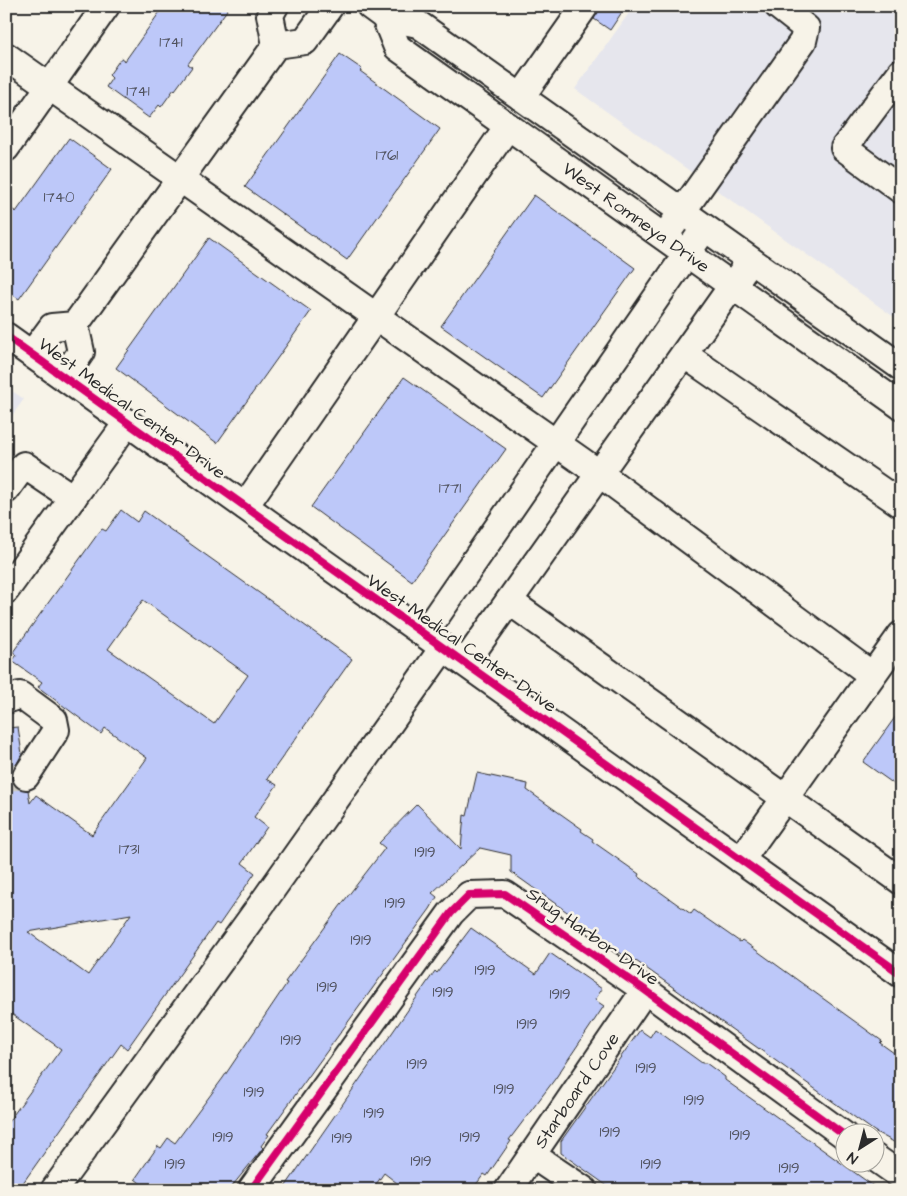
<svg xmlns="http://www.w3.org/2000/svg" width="907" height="1196" font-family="'Architects Daughter',sans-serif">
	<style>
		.built { fill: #e6e6ed }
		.building { fill: #bdc8f9; stroke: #2b2b2b; fill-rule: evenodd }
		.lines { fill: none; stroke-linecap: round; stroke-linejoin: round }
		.minor-tunnel { stroke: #cecbc2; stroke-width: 26; stroke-dasharray: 26 13; stroke-linecap: butt }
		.minor-casing { stroke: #2b2b2b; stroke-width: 30 }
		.minor { stroke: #f7f3e8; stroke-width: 26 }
		.cycleway-casing { stroke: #f7f3e8; stroke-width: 11 }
		.cycleway { stroke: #d6006c; stroke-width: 8 }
		.labels { text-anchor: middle; stroke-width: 5; stroke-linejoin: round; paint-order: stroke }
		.number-label { font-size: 15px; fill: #50525e }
		.street-label { font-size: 18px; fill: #2b2b2b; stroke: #f7f3e8 }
	</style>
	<rect width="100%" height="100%" fill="#f7f3e8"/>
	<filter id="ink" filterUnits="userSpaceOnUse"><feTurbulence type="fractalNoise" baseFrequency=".02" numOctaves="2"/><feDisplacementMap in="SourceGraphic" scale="10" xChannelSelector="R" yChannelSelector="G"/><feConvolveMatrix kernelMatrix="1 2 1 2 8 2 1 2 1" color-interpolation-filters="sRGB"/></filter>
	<g filter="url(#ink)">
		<!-- built -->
		<g class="built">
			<polygon points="634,6 901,6 901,322 575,89"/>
			<polygon points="6,387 24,399 6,424"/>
		</g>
		<!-- building -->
		<g class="building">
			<polygon points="164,6 230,6 188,64 192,67 175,90 174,89 161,107 159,105 149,118 106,87 112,78 109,75 121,58 125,61"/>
			<polygon points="600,6 626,6 610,30 594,19"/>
			<polygon points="340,54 362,69 360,71 440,129 347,260 245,187"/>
			<polygon points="69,138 112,169 19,299 6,290 6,205 16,212"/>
			<polygon points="534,195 635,268 543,398 441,326"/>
			<polygon points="209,238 311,311 217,443 116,368"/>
			<polygon points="404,377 506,449 412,581 311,507"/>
			<path d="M121,510l16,12 7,-11 208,148 -85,120 10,6 -23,32 13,10 -25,36 13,10 -36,52 -3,-2 -89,126 -6,-5 -103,146h-12v-65l55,-76 -55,-39v-282l12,-1 4,27 -11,21 2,8 5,6 10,1 2,13 6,-8 56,40 55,-77 -42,-30 -4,6 -63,-47 4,-5 -30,-21 5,-6 -4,-3 84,-117 5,-6 4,2zM143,600l105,75 -34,49 -106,-75zM131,914l-43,61 -60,-43z"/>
			<polygon points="901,709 901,789 863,762"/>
			<polygon points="477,773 528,784 527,790 582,829 581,831 593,839 592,841 639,874 638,876 691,914 694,910 740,942 742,940 882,1041 880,1043 901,1058 901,1146 874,1131 646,968 636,961 634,963 611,946 612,944 511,872 511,855 480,848 432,893 437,897 430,909 267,1134 269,1135 261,1146 263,1148 229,1190 149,1190 135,1179 158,1146 161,1148 168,1138 175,1143 223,1078 287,983 285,982 344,901 385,848 379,843 417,804 461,849 464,815 467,816"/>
			<polygon points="471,928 536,974 550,953 602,989 595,1000 604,1006 555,1079 509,1140 511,1141 487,1176 484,1174 472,1190 406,1190 384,1173 372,1190 283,1190 435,971 437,973"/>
			<polygon points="655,1029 702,1063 706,1063 725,1077 725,1080 879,1190 613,1190 561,1153 561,1141 640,1030 650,1037"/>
		</g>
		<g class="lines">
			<!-- minor-tunnel -->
			<polyline class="minor-tunnel" points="6,778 26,776"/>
			<defs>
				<g id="minor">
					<polyline points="275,6 270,15 276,45"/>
					<polyline points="370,6 385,17 418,24 901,367"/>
					<path id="s1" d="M385,17l12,30 504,359"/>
					<polyline points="6,56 600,474 872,675"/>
					<polyline points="901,72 844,148 901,190"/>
					<polyline points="521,97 585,6"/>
					<polyline points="6,148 106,6"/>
					<polyline points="672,226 803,41 806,28 778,6"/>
					<polyline points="6,336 901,974"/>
					<polyline points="32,354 52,327 75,325"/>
					<polyline points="685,355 901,504"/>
					<polyline points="64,377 81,352 75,325 276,45 305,41 330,6"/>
					<polyline points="6,490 24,465 73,498"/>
					<polyline points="245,506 508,126"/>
					<polyline points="6,590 127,423"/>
					<polyline points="509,601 901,881"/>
					<polyline points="424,634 697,239"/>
					<polyline points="465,663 742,272"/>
					<polyline points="6,700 20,695 54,720 56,730 26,776"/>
					<polyline points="741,860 901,635"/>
					<polyline points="532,1155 584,1190"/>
					<polyline points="874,1157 901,1176"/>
					<polyline points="54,1190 261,905 443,648"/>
					<polyline points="251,1190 451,913 469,895 505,894 645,990 844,1135"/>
					<path id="s2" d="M508,1190l137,-200"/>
				</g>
			</defs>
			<!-- minor casing -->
			<use href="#minor" class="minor-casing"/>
			<!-- minor -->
			<use href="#minor" class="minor"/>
			<defs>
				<g id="cycleway">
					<polyline points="6,336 901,974"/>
					<polyline points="251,1190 451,913 469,895 505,894 645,990 844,1135"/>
				</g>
			</defs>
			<!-- cycleway casing -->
			<use href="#cycleway" class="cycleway-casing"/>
			<!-- cycleway -->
			<use href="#cycleway" class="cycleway"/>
		</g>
	</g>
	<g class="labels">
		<!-- number labels -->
		<g class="number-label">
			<text x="171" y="47">1741</text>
			<text x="138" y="96">1741</text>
			<text x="387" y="160">1761</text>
			<text x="59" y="202">1740</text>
			<text x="450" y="493">1771</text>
			<text x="129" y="854">1731</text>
			<text x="425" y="857">1919</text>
			<text x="395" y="908">1919</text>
			<text x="361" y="945">1919</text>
			<text x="485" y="975">1919</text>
			<text x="327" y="992">1919</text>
			<text x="443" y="997">1919</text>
			<text x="560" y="999">1919</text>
			<text x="527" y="1029">1919</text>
			<text x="291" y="1045">1919</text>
			<text x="417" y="1069">1919</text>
			<text x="646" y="1073">1919</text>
			<text x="504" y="1094">1919</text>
			<text x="254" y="1097">1919</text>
			<text x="694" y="1105">1919</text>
			<text x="374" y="1118">1919</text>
			<text x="610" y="1137">1919</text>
			<text x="740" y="1140">1919</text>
			<text x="223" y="1142">1919</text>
			<text x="470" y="1142">1919</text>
			<text x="342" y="1143">1919</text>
			<text x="421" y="1166">1919</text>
			<text x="175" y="1169">1919</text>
			<text x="651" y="1169">1919</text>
			<text x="789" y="1173">1919</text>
		</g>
		<!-- street labels -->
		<g class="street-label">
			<text dy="6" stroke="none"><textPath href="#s1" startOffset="326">West Romneya Drive</textPath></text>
			<text transform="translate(132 408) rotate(36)" y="6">West Medical Center Drive</text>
			<text transform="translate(462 643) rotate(35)" y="6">West Medical Center Drive</text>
			<text transform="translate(593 936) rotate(35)" y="6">Snug Harbor Drive</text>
			<text dy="6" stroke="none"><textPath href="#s2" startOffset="121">Starboard Cove</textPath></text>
		</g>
	</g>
	<!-- margin -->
	<rect width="907" height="1196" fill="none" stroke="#f7f3e8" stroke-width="25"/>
	<rect x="12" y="12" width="882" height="1171" fill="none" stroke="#2b2b2b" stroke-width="2" filter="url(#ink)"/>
	<!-- north arrow -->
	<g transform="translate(860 1148) rotate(216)"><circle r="24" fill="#f7f3e8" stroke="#a5a39c"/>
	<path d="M0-4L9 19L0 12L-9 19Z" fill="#2b2b2b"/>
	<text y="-8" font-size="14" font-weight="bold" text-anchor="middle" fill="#2b2b2b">N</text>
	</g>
</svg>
